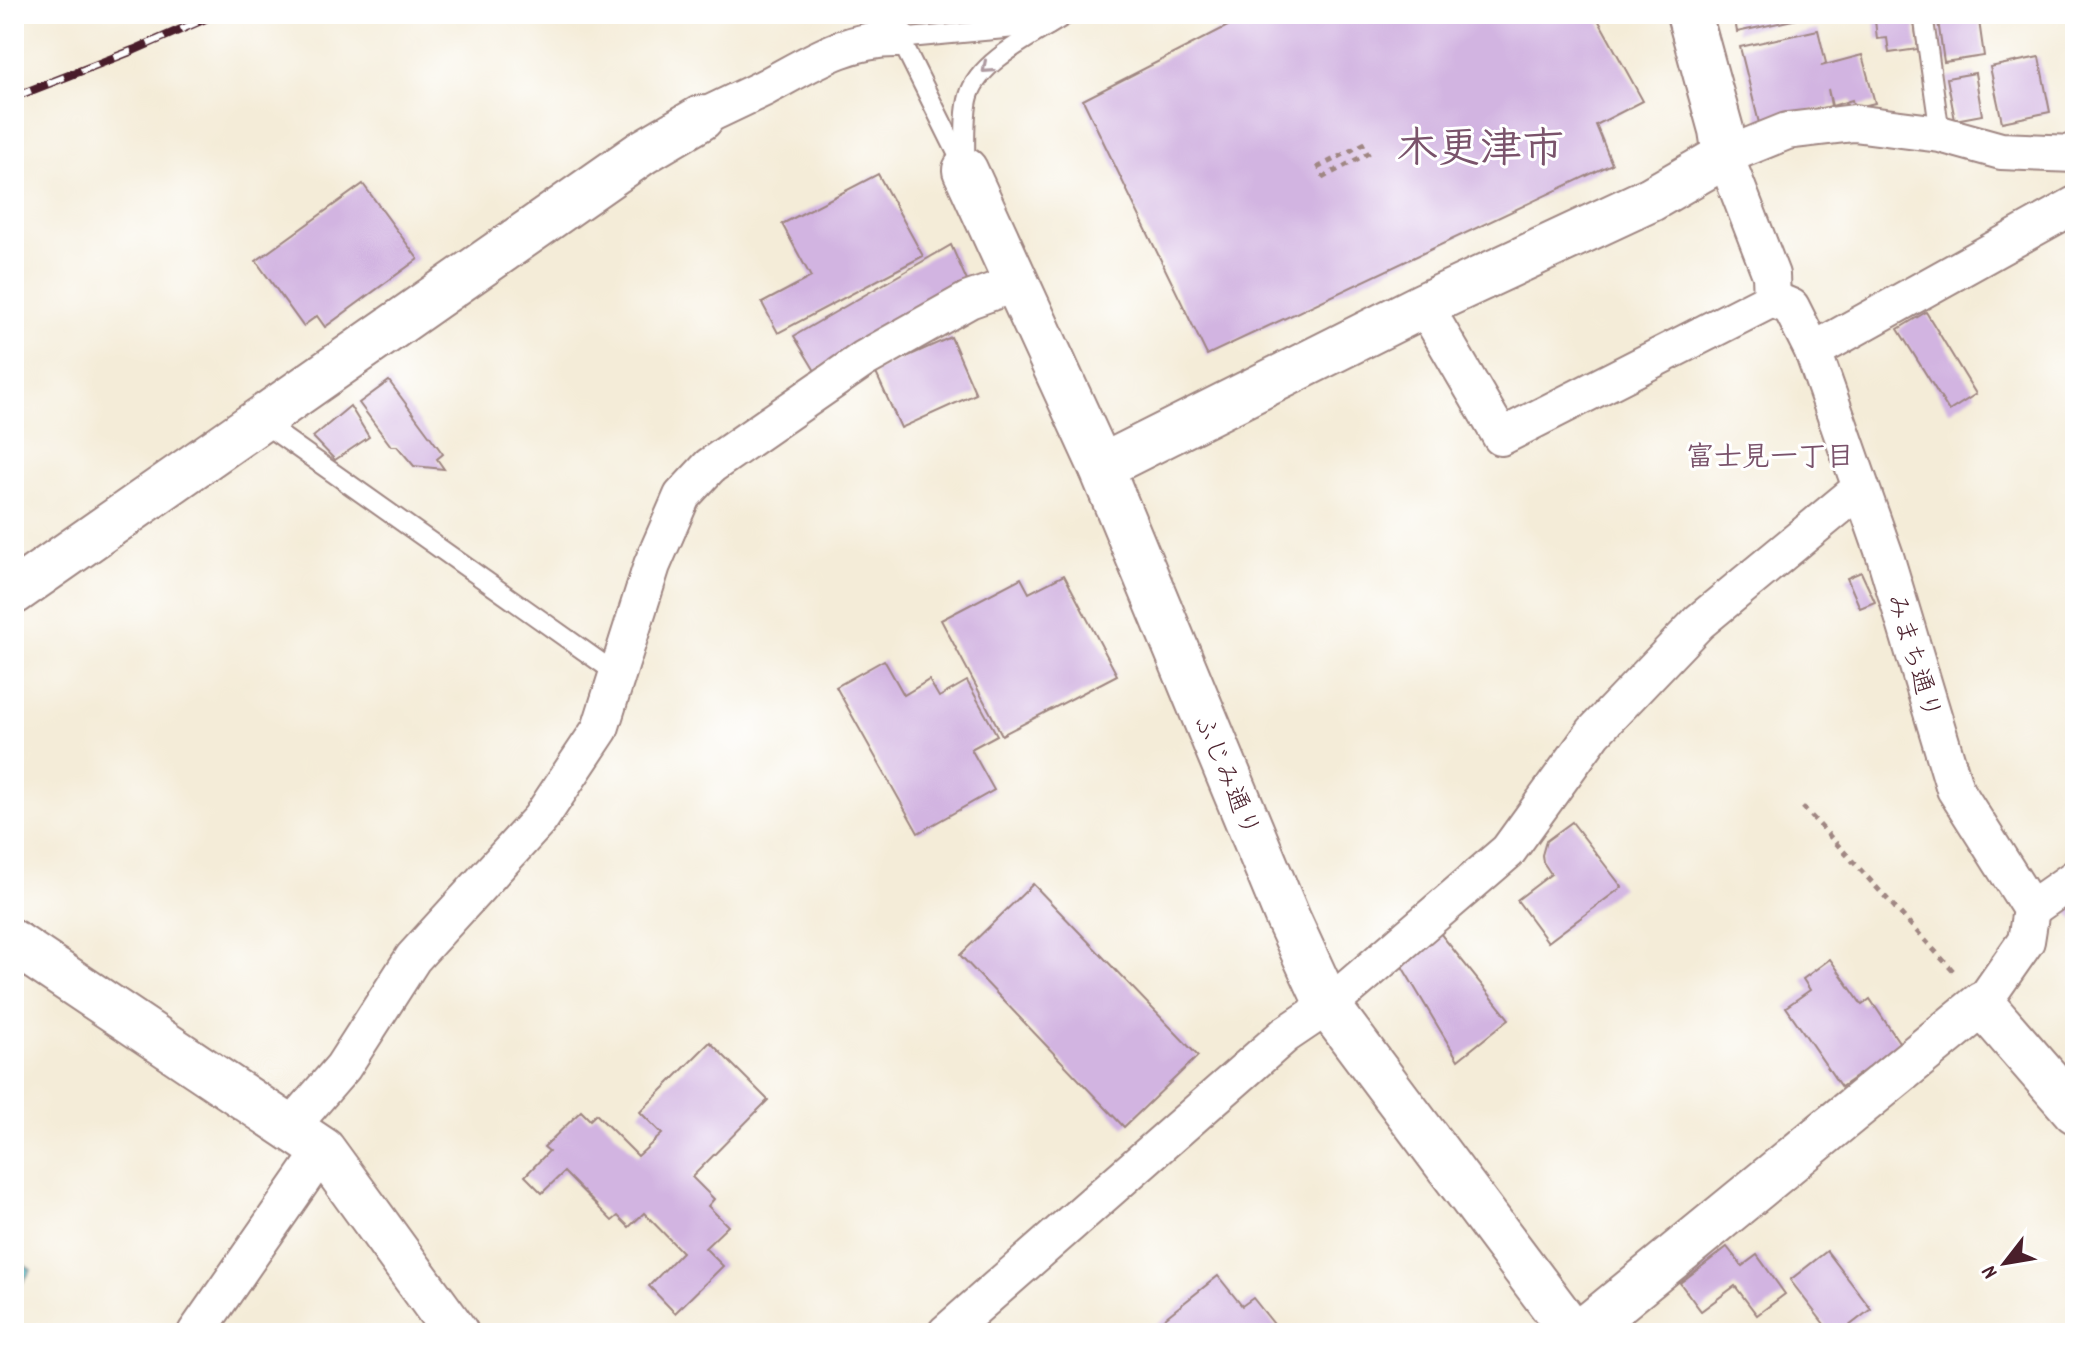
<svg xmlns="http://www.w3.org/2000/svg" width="2089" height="1347" font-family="Dekko,'Klee One',sans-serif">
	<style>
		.water { fill: #4fbdc7; stroke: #4c6e79; stroke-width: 2 }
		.building { fill: #d2b4e1 }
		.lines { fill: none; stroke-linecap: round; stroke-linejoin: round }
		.lane-casing { stroke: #9f8682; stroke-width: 22 }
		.street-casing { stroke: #9f8682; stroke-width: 40 }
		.secondary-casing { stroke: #9f8682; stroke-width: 48 }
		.path { stroke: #9f8682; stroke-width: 5; stroke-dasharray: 6 6; stroke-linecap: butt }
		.lane { stroke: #fff; stroke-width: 18 }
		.street { stroke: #fff; stroke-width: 36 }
		.secondary { stroke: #fff; stroke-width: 44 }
		.rail-casing { stroke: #4a1f2b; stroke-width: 9 }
		.rail { stroke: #fff; stroke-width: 6; stroke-dasharray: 18; stroke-linecap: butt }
		.oneway { stroke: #ae9aa0 }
		.labels { text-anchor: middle; stroke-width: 6; stroke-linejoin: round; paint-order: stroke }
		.street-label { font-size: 26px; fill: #4a1f2b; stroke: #fff }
		.neighbourhood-label { font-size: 28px; font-weight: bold; fill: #7a536b; stroke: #fff }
		.town-label { font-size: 42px; font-weight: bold; fill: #7a536b; stroke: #fff }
	</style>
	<rect width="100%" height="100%" fill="#fff"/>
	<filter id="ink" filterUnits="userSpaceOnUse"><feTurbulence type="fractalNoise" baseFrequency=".0125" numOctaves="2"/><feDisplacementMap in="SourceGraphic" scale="16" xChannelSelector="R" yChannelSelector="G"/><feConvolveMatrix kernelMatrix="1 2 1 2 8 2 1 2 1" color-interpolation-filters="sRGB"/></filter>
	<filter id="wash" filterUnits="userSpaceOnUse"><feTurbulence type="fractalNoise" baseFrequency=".006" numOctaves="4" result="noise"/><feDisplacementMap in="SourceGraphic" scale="32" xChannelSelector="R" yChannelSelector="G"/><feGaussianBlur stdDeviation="1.8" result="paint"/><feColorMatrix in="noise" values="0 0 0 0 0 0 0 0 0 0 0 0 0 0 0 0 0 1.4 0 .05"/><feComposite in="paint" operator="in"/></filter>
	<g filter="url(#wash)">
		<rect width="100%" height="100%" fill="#f4ecd8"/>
		<!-- water -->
		<polygon class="water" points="14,1258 31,1270 14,1295"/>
		<g id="blocks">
			<!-- building -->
			<g class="building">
				<polygon points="1251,14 1595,14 1643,101 1596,125 1612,164 1207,355 1083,100"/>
				<polygon points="1734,14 1816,14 1816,15 1737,32"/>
				<polygon points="1937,14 1978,14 1984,56 1944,62"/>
				<polygon points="1913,15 1918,49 1889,53 1887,38 1877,39 1875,20"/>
				<polygon points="1818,30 1826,63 1821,66 1862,55 1875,103 1854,108 1852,100 1832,106 1828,89 1831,106 1759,123 1740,47"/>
				<polygon points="2039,57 2050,112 2002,122 1990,67"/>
				<polygon points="1975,73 1982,115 1955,120 1947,78"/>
				<polygon points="878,174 923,256 778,333 762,303 811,277 782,224"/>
				<polygon points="363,184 418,259 325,327 317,316 303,326 256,261"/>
				<polygon points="951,245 968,283 815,371 794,336"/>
				<polygon points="1926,312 1976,394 1949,411 1898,329"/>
				<polygon points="951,337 976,394 901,428 875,371"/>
				<polygon points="389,381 443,454 437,459 444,469 414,466 397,446 391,446 359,403"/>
				<polygon points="350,406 369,437 335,460 313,437"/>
				<polygon points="1861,572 1875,602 1860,608 1847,578"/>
				<polygon points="1064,575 1117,675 1002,735 941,620 1021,578 1029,593"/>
				<polygon points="884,660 904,695 929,680 939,697 967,681 997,735 971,749 994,790 918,833 836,687"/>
				<polygon points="1572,822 1622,887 1548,942 1517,900 1551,874 1543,862 1542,855 1546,841"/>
				<polygon points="1033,884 1198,1056 1124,1127 960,955"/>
				<polygon points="2075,900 2075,921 2065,909"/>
				<polygon points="1436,928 1509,1019 1458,1060 1397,958"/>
				<polygon points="1830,959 1862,1005 1870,999 1901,1045 1841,1087 1786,1007 1810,990 1803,979"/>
				<polygon points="710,1042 768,1100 692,1177 714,1199 708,1206 728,1226 705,1248 723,1266 675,1313 649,1286 682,1252 644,1213 629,1227 618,1216 612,1221 564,1172 542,1193 525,1176 549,1151 544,1147 581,1111 590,1120 596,1114 638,1156 662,1134 640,1112"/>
				<polygon points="1727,1247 1742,1266 1757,1255 1785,1294 1757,1315 1735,1286 1701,1311 1680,1283"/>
				<polygon points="1827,1251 1871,1309 1840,1333 1831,1333 1790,1280"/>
				<polygon points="1218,1276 1242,1306 1253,1298 1281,1333 1146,1333"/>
			</g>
		</g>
	</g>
	<g filter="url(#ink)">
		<use href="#blocks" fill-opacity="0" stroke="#9f8682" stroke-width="2"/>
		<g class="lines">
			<defs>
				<g id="lane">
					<polyline points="888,14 964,167"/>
					<polyline points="1923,14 1940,134"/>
					<polyline points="898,39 1049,25"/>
					<path d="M965,170c1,-22 -2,-54 4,-74 10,-36 68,-62 98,-82"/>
					<polyline points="260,421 617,674"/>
				</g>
				<g id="street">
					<path d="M701,118c21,-10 42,-20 63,-30 44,-23 82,-50 134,-49"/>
					<polyline points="1772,299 1791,307 1813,351 1885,556 1955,789 2031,909 2026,941 1982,1004"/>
					<polyline points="1772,299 1771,275 1725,156 1787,131 1854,123 1940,134 2001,151 2075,154"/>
					<polyline points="1424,305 1501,437 1772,299"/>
					<polyline points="1813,351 2075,205"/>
					<polyline points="2031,909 2075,878"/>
					<polyline points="291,1127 343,1067 413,958 540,819 600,729 652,565 682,496 710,466 864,359 969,300 1017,283"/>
					<polyline points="196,1333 323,1150"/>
					<polyline points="946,1333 1285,1035 1328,1006 1508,851 1594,732 1699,622 1860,489"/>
				</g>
				<g id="secondary">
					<polyline points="965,170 1101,467 1288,919 1328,1006 1573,1333"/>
					<polyline points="1101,467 1424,305 1651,199 1725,156 1721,130 1689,14"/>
					<polyline points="14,592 643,152 701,118"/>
					<polyline points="14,943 323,1150 456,1333"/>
					<polyline points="1580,1333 1982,1004 2075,1111"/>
				</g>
			</defs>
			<!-- lane casing -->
			<use href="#lane" class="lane-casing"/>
			<!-- street casing -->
			<use href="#street" class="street-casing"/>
			<!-- secondary casing -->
			<use href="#secondary" class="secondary-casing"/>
			<!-- path -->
			<g class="path">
				<polyline points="1317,168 1369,141"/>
				<polyline points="1322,178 1374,150"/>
				<polyline points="1803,807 1955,973"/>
			</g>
			<!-- lane -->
			<use href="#lane" class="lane"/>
			<!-- street -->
			<use href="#street" class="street"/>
			<!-- secondary -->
			<use href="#secondary" class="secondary"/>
			<defs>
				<polyline id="rail" points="14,97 134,50 216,14"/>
			</defs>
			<!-- rail casing -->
			<use href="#rail" class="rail-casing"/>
			<!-- rail -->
			<use href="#rail" class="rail"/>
		</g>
		<!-- one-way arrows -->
		<defs><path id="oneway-chevron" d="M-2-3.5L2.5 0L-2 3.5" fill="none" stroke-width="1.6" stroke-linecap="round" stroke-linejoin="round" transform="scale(2)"/></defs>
		<use class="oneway" href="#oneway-chevron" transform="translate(987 68) rotate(139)"/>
	</g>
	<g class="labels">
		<!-- street labels -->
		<g class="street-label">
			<text transform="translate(1915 656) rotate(73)" y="9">みまち通り</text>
			<text transform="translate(1228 775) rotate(67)" y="9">ふじみ通り</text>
		</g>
		<!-- neighbourhood labels -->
		<g class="neighbourhood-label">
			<text x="1770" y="465">富士見一丁目</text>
		</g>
		<!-- town labels -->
		<g class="town-label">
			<text x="1480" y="161">木更津市</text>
		</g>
	</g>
	<!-- margin -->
	<rect width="2089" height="1347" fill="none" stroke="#fff" stroke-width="48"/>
	<!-- north arrow -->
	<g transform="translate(2005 1263) rotate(239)" stroke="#ffffff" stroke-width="6" paint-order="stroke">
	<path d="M0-6L14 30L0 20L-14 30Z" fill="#4a1f2b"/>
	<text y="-12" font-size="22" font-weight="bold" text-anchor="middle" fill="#4a1f2b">N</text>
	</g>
</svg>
